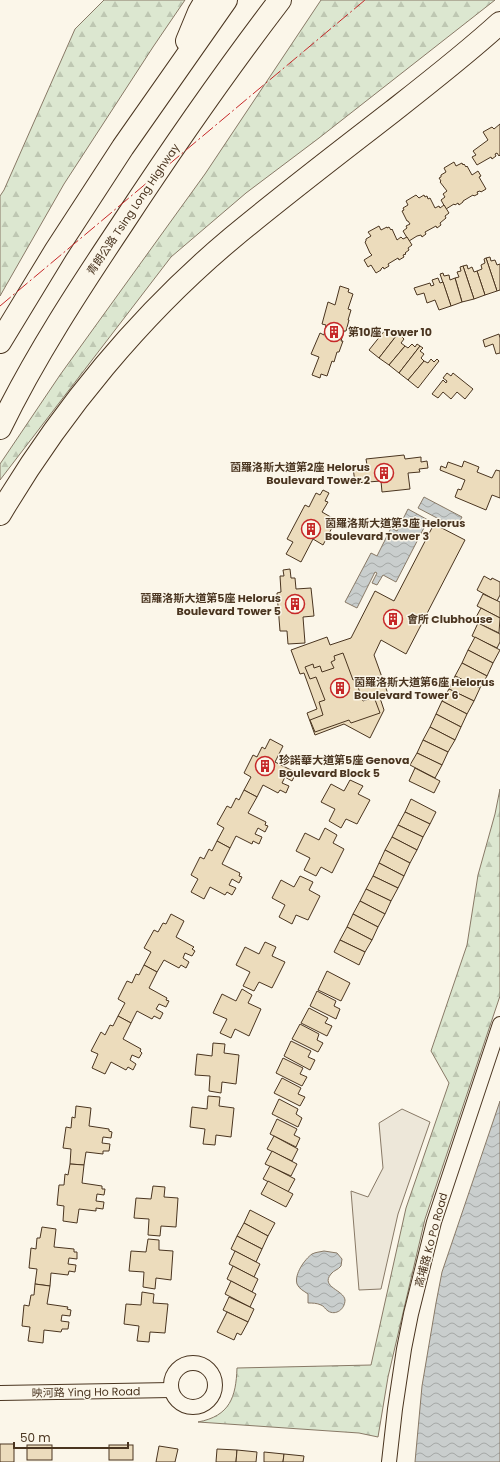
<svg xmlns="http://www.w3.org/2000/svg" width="500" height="1462" font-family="Poppins,'Noto Sans TC',sans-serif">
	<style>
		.forest { fill: url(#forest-firs); stroke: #887966 }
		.parking { fill: #ede7d9; stroke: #887966 }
		.water { fill: url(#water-waves); stroke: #887966 }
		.building { fill: #ecdcbc; stroke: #4a3520 }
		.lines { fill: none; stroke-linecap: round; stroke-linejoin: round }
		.street-casing { stroke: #4a3520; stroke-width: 16 }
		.highway-casing { stroke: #4a3520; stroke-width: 24 }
		.street { stroke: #fbf6e9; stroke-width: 14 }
		.highway { stroke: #fbf6e9; stroke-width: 22 }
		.power { stroke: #c62828; stroke-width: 1; stroke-dasharray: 14 3 2 3; stroke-linecap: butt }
		.labels { text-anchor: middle; stroke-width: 3; stroke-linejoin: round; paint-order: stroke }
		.street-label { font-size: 11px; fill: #4a3520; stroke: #fbf6e9 }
		.poi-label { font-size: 11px; font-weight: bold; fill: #4a3520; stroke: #fbf6e9; text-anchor: start }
	</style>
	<defs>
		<pattern id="forest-firs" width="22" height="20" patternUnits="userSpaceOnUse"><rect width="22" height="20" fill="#dce7d0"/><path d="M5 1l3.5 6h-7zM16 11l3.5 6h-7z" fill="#bec7b2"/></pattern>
		<pattern id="water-waves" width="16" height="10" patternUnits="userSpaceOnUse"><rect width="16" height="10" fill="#c9cecd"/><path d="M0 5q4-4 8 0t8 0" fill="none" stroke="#a5a8a6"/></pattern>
	</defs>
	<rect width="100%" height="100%" fill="#fbf6e9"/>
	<!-- forest -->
	<g class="forest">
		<polygon points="104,0 185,0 153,47 64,184 0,296 0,196 4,190 75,29"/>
		<polygon points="321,0 495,0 319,138 246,193 171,257 0,480 0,464 60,375 205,174"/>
		<path d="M500,789v207l-75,223 -37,158 -10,60 -19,-4 -161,-11c32,-6 38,-25 39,-54l134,-3 35,-157 43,-125 -18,-32 36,-106 11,-70 17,-61z"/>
	</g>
	<!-- parking -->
	<polygon class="parking" points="402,1109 430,1122 398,1214 381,1289 359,1290 351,1191 368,1197 383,1168 379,1123"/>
	<!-- water -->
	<g class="water">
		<polygon points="424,497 462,517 456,528 418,508"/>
		<polygon points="408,509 428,520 396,582 383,575 377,585 372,583 377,573 375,572 357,608 345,602 371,553 377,556 391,528 397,531"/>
		<polygon points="500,1101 500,1462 415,1462 422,1386 436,1303 442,1272"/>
		<path d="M324,1251l13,2 5,6 -1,7c-3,4 -7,4 -10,8 -11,13 13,16 14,26 0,9 -9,16 -17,11 -3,-2 -4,-5 -7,-6 -4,-2 -9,-2 -13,-2v-9c-4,-3 -9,-5 -11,-10 -3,-10 8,-25 15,-30 4,-2 8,-2 12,-3z"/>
	</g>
	<!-- building -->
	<g class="building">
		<polygon points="500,124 500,155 499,156 497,153 495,154 496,156 492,159 491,157 477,165 472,157 476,155 473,151 488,140 483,132 492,127 494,129"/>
		<polygon points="454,162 456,166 462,163 463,165 464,164 466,167 467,166 472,175 478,171 481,176 479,177 486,189 481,192 480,191 477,192 478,194 474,196 473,195 463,201 463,202 459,205 458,203 455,205 454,204 446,209 441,200 445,197 443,194 447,191 440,182 441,181 439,178 441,177 441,175 446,172 444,168"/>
		<polygon points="416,195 419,198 424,195 425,197 427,196 428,199 430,198 435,208 439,206 440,208 444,205 449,213 445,216 446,218 440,223 441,225 437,228 436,226 425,232 426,234 422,237 421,235 417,236 409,241 403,231 407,228 406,226 410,224 408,221 407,221 402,211 404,210 403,208 408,205 406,201"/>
		<polygon points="379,226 381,230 387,227 387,228 389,227 391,230 392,229 397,240 401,237 403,239 407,237 412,245 408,248 409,250 405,253 406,254 403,255 404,257 399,260 398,258 388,264 389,266 384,269 383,267 381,269 381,270 376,273 371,265 368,267 364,260 372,255 370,253 365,242 366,241 366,239 371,236 368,232"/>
		<polygon points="490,257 491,261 495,260 497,265 500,264 500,290 497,291 486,258"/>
		<polygon points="486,258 497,291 485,295 477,271 482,269 481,265 485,263 484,259"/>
		<polygon points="467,265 468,269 472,267 474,272 477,271 485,295 474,299 463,266"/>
		<polygon points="463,266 474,299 462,302 455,278 459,277 457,272 461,271 460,267"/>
		<polygon points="443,273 444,276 449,275 450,280 455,278 462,302 451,306 440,274"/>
		<polygon points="438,278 440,283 443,282 451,306 439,310 435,300 427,303 424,293 417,295 414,288 430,283 431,286 434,285 432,280"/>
		<polygon points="340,286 349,289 348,292 353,294 348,309 351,310 348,320 349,320 346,331 344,331 341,341 343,341 339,352 337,352 334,362 332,361 327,376 321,374 320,378 312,375 319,357 311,354 320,333 324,335 326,325 322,324 328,302 335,305"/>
		<polygon points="392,329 395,332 398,329 400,331 379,358 369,350 385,330 389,333"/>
		<polygon points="400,331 403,333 401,336 404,339 401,343 405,346 389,365 379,358"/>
		<polygon points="499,334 500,338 500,353 496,354 493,344 485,347 483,340"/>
		<polygon points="412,344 415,347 417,344 420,346 399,373 389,365 405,346 408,348"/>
		<polygon points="420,346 423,348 420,351 424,354 421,358 424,361 408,380 399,373"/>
		<polygon points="431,359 434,362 437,359 439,361 418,388 408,380 424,361 428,363"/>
		<polygon points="447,373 451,376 453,373 473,389 465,399 457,392 451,399 443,392 438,398 432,394 443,380 446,383 447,381 443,378"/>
		<polygon points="404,455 405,459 421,457 421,462 427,461 428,468 419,469 420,472 408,473 410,489 382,492 381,481 355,483 353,467 367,465 366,459"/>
		<polygon points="464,461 479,467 477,472 492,478 496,470 500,471 500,498 492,495 486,510 455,497 458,489 461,490 465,480 440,470 441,466 446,468 448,462 462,467"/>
		<polygon points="323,490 329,493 325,501 328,502 322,512 336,520 323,545 313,539 301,562 286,554 293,542 287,539 305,505 309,507 316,493 320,495"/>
		<polygon points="434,524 465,540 406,654 381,640 374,655 388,694 380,698 384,710 370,738 344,724 315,735 307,713 317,709 304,673 300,674 291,650 327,637 330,645 351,638 375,591 394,601"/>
		<polygon points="290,569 291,578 295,578 296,589 311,588 314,616 303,617 305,643 288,644 287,631 280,631 277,593 281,592 280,576 284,576 283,570"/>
		<polygon points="484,576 491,580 492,578 500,582 500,595 497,601 477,590"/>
		<polygon points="483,594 500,602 500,618 477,606"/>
		<polygon points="481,608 500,618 499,633 474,621"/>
		<polygon points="478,623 500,634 500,642 497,648 472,636"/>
		<polygon points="475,637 500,650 493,663 468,650"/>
		<polygon points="468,650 493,663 487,676 462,663"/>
		<polygon points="343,653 353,680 355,679 363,701 374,697 380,713 351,723 349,720 315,732 310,720 323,715 319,702 325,700 316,677 310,679 305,667 313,664 314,668 320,666 322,672 334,668 331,662 335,660 334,656"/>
		<polygon points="462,663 487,676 480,688 455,676"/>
		<polygon points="455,676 480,688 474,701 449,689"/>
		<polygon points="449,689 474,701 467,714 442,701"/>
		<polygon points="442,701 467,714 461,727 436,714"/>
		<polygon points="436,714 461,727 455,740 430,727"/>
		<polygon points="430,727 455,740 448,752 423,740"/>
		<polygon points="270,739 283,746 275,762 293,771 292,774 295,775 292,781 285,777 282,783 289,786 286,793 280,790 278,793 263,785 257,797 244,790 251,777 244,773 253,755 257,757 262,747 265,749"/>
		<polygon points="423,740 448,752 442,765 417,753"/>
		<polygon points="417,753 442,765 435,778 410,765"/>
		<polygon points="415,768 440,781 434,793 409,781"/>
		<polygon points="350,780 363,786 358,794 370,800 357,824 346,819 341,828 329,821 335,809 321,802 331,784 344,791"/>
		<polygon points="244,790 257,797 248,813 266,822 265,825 268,826 265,832 258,828 255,834 262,837 259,844 253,841 252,844 236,836 230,848 217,841 224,828 217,824 227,806 231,808 236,798 239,800"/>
		<polygon points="411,799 436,812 430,824 405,812"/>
		<polygon points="405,812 430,824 423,837 398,825"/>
		<polygon points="398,825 423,837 417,850 392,837"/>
		<polygon points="325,828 337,835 333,843 344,849 332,873 321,867 316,876 304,870 310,858 296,851 305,833 319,840"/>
		<polygon points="392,837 417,850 410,863 385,850"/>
		<polygon points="217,841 230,848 222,864 240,873 239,876 242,877 239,883 232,879 229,885 236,888 232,895 227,892 225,895 210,887 204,899 191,892 198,879 191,875 200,857 204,859 209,849 212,851"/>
		<polygon points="385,850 410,863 404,876 379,863"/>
		<polygon points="379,863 404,876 398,888 373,876"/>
		<polygon points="300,876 313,882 309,890 320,896 308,920 296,915 292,924 279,917 285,905 272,898 281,880 294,887"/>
		<polygon points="373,876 398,888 391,901 366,889"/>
		<polygon points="366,889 391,901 385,914 360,901"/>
		<polygon points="360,901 385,914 378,927 353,914"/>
		<polygon points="171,914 184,921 176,937 194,947 192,949 195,951 192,956 185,953 183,958 189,962 186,968 181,965 179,968 164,960 157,972 144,965 151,952 144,948 154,930 158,932 163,923 166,924"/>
		<polygon points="353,914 378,927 372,940 347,927"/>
		<polygon points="347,927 372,940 365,952 340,940"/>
		<polygon points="340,940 365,952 359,965 334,952"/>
		<polygon points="265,942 276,947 272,956 285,962 272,988 259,982 254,991 243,986 250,972 236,965 245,947 259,954"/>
		<polygon points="144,965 157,972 149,988 167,998 166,1000 169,1001 166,1007 159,1004 156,1009 163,1013 160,1019 154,1016 152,1019 137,1011 131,1023 118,1016 125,1003 118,999 127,981 132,983 136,974 139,975"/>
		<polygon points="327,971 350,983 341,1001 318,990"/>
		<polygon points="242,989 252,995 248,1003 261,1009 249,1036 235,1029 231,1038 220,1033 227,1019 213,1013 222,994 236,1001"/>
		<polygon points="317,991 336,1001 334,1006 340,1009 336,1019 310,1006"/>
		<polygon points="309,1008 328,1018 325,1023 332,1026 327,1036 301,1023"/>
		<polygon points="118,1016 131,1023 123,1039 141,1049 140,1051 142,1053 139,1058 132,1055 130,1060 136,1064 133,1070 128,1067 126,1070 111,1062 105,1074 92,1068 98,1054 91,1051 101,1032 105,1035 110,1025 113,1026"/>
		<polygon points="300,1024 319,1034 317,1040 323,1043 318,1052 292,1039"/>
		<polygon points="291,1041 311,1051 308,1057 315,1060 310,1070 284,1056"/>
		<polygon points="213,1043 225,1044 224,1053 239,1055 236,1084 222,1082 221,1093 209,1091 210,1076 195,1075 197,1054 212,1056"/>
		<polygon points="283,1058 303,1068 300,1074 307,1077 302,1086 276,1073"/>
		<polygon points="282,1078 301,1088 298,1094 305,1097 300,1106 274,1093"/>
		<polygon points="208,1096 220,1097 219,1106 234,1108 231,1137 216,1135 215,1145 203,1144 205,1129 190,1127 192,1107 207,1109"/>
		<polygon points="279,1099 298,1109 296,1114 302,1118 298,1127 272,1114"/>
		<polygon points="76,1106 91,1108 89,1126 109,1129 109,1131 112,1132 111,1138 103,1137 102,1143 110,1144 109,1151 103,1151 103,1154 86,1152 84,1165 70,1164 71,1149 63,1148 66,1127 71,1128 72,1117 75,1118"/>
		<polygon points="277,1119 297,1129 294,1135 300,1138 296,1147 270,1134"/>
		<polygon points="274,1136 298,1149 292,1161 267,1149"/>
		<polygon points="272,1151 297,1164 291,1176 265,1164"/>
		<polygon points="70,1164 84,1165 82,1183 102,1186 102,1189 105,1189 104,1195 97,1194 96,1201 104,1202 103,1209 96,1208 96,1211 79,1209 77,1223 63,1221 64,1206 57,1205 59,1185 64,1185 65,1174 68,1175"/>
		<polygon points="270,1166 295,1179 288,1192 263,1179"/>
		<polygon points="268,1181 293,1194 286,1207 261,1194"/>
		<polygon points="153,1186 165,1187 164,1197 178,1198 176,1227 161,1226 160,1236 148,1235 149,1219 134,1218 136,1198 151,1199"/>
		<polygon points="250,1210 275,1223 268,1236 244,1223"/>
		<polygon points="244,1223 268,1236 262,1249 237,1236"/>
		<polygon points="42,1227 56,1229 54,1247 74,1249 74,1252 77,1252 77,1259 69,1258 68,1264 76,1265 75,1272 69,1271 68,1275 51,1273 50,1286 35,1284 37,1269 29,1268 31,1248 36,1249 37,1238 40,1238"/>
		<polygon points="237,1236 262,1249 256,1262 231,1249"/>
		<polygon points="148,1239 159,1240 159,1250 173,1251 171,1280 156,1278 155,1289 143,1287 144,1272 129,1271 131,1251 146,1252"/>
		<polygon points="235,1251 260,1264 254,1277 229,1264"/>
		<polygon points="233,1266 258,1279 252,1292 227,1279"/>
		<polygon points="231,1281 256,1294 250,1307 225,1294"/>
		<polygon points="35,1284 50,1286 47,1304 68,1307 67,1309 71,1310 70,1316 62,1315 61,1321 69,1322 68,1329 62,1329 61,1332 44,1330 43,1343 28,1341 30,1327 22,1326 24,1305 29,1306 31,1295 34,1295"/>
		<polygon points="142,1292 154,1294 153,1303 168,1304 165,1333 150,1332 149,1342 137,1341 139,1326 124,1324 126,1304 141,1305"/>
		<polygon points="229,1297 254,1309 248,1322 223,1310"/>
		<polygon points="227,1312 248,1322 241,1335 237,1333 234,1340 217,1332"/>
		<rect x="0" y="1444" width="14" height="18"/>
		<rect x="27" y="1445" width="25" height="15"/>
		<rect x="109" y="1445" width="24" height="15"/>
		<polygon points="159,1446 178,1449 175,1462 156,1462"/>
		<polygon points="217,1449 237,1450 236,1462 216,1462"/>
		<polygon points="237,1450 257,1452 256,1462 236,1462"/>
		<polygon points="264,1452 284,1454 283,1462 264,1462"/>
		<polygon points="284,1454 304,1456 303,1462 283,1462"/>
	</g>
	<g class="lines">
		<defs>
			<g id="street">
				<circle cx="193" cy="1385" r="22"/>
				<polyline points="0,1393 171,1390"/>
				<polyline points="389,1462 395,1409 404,1349 411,1314 434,1222 500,1024"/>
			</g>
			<g id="highway">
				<polyline points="187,41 199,12 206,0"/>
				<polyline points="0,342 56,250 123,147 226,0"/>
				<path d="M0,428c35,-72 79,-139 123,-205 50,-76 102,-151 157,-223"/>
				<path d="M0,514c60,-102 141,-200 232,-276 53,-44 107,-85 161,-127 37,-29 73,-57 107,-88"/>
			</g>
		</defs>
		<!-- street casing -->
		<use href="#street" class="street-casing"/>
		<!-- highway casing -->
		<use href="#highway" class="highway-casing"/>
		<!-- street -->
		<use href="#street" class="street"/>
		<!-- highway -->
		<use href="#highway" class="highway"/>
		<!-- power -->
		<polyline class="power" points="0,306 365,0"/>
	</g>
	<!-- icons -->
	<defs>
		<symbol id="building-ring" viewBox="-11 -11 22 22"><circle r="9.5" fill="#fbf6e9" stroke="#c62828" stroke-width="1.5"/><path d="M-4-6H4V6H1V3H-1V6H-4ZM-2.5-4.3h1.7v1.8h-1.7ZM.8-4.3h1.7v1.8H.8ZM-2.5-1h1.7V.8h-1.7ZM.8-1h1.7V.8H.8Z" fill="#c62828"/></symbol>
	</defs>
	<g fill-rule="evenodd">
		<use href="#building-ring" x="323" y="321" width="22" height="22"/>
		<use href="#building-ring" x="373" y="462" width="22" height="22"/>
		<use href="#building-ring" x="300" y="518" width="22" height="22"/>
		<use href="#building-ring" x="284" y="593" width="22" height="22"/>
		<use href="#building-ring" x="382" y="608" width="22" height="22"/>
		<use href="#building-ring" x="329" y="677" width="22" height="22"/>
		<use href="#building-ring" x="254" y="755" width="22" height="22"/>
	</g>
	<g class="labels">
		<!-- street labels -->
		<g class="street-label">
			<text transform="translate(133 209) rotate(-56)" y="4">青朗公路 Tsing Long Highway</text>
			<text transform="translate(431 1240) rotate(-75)" y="4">高埔路 Ko Po Road</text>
			<text transform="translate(86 1392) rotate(-1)" y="4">映河路 Ying Ho Road</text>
		</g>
		<!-- poi labels -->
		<g class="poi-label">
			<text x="348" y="336">第10座 Tower 10</text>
			<text x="370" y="471" text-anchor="end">茵羅洛斯大道第2座 Helorus<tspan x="370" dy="13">Boulevard Tower 2</tspan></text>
			<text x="325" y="527">茵羅洛斯大道第3座 Helorus<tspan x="325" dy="13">Boulevard Tower 3</tspan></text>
			<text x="281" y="602" text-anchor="end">茵羅洛斯大道第5座 Helorus<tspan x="281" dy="13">Boulevard Tower 5</tspan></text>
			<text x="407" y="623">會所 Clubhouse</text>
			<text x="354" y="686">茵羅洛斯大道第6座 Helorus<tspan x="354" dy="13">Boulevard Tower 6</tspan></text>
			<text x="279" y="764">珍諾華大道第5座 Genova<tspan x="279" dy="13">Boulevard Block 5</tspan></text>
		</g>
	</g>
	<!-- scale -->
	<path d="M14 1442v6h114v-6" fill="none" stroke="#4a3520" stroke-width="2"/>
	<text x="20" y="1442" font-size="12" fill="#4a3520" stroke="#fbf6e9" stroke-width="3" paint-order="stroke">50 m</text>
</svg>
